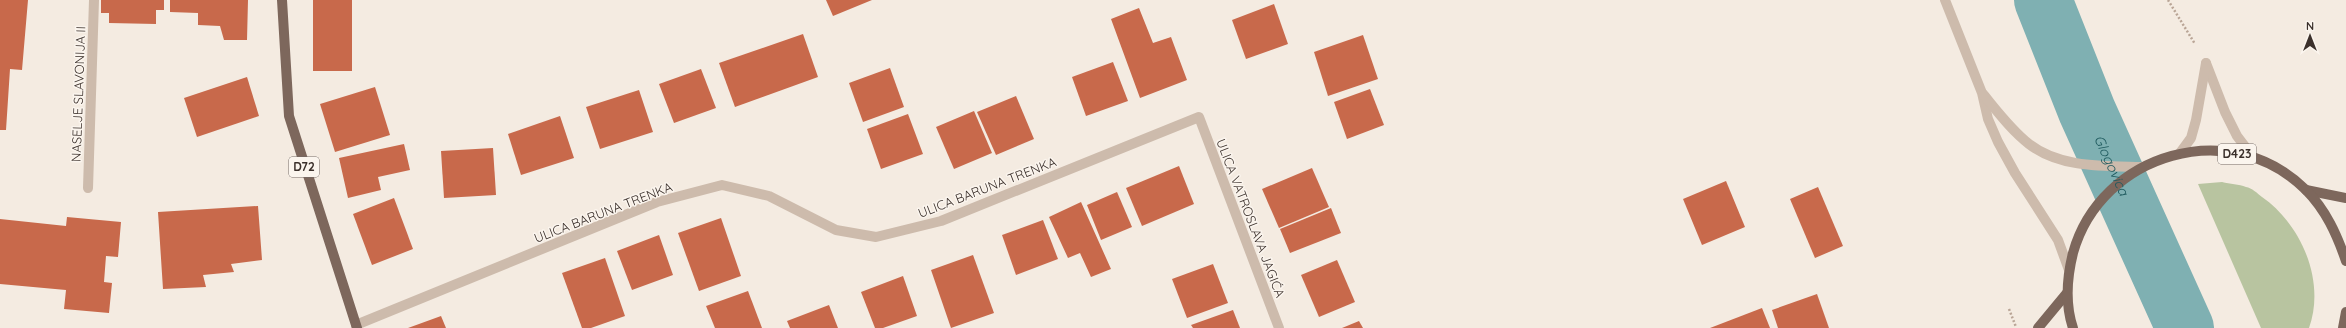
<svg xmlns="http://www.w3.org/2000/svg" width="2346" height="328" font-family="Quicksand,sans-serif">
	<style>
		.green { fill: #b8c4a0 }
		.lines { fill: none; stroke-linecap: round; stroke-linejoin: round }
		.river { stroke: #7fb0b2; stroke-width: 58 }
		.building { fill: #c8694b }
		.path { stroke: #b9a596; stroke-width: 2.5; stroke-dasharray: 2 2; stroke-linecap: butt }
		.lane { stroke: #cdbbac; stroke-width: 10 }
		.street { stroke: #cdbbac; stroke-width: 10 }
		.primary { stroke: #7d675c; stroke-width: 10 }
		.labels { text-anchor: middle; stroke-width: 3; stroke-linejoin: round; paint-order: stroke }
		.shield { fill: #fbf5ee; stroke: #756b66; stroke-width: 1 }
		.shield-label { font-size: 12px; font-weight: bold; fill: #3b302b }
		.street-label { font-size: 13px; fill: #3b302b; stroke: #fbf5ee }
		.water-label { font-size: 14px; font-style: italic; fill: #1f5a5e; stroke: #fbf5ee }
	</style>
	<rect width="100%" height="100%" fill="#f4ebe1"/>
	<!-- green -->
	<path class="green" d="M2222,182c8,2 17,2 24,5 6,1 11,6 16,10 39,27 64,84 47,131h-48l-63,-144z"/>
	<g class="lines">
		<!-- river -->
		<path class="river" id="s1" d="M2043,0l44,111 98,217"/>
	</g>
	<!-- building -->
	<g class="building">
		<polygon points="0,0 28,0 22,70 10,69 6,130 0,130"/>
		<polygon points="101,0 164,0 164,10 156,10 156,24 109,23 109,13 101,13"/>
		<polygon points="170,0 248,0 247,40 224,40 220,26 198,25 198,13 170,12"/>
		<rect x="313" y="0" width="39" height="71"/>
		<polygon points="826,0 872,0 833,16"/>
		<polygon points="1274,4 1288,44 1246,59 1232,20"/>
		<polygon points="1139,8 1153,43 1171,37 1187,80 1140,98 1111,19"/>
		<polygon points="803,34 818,77 735,107 719,63"/>
		<polygon points="1363,35 1378,79 1328,96 1314,52"/>
		<polygon points="1113,62 1128,101 1086,116 1072,77"/>
		<polygon points="890,68 904,107 863,122 849,83"/>
		<polygon points="701,69 716,108 674,123 659,84"/>
		<polygon points="247,77 259,116 197,137 184,98"/>
		<polygon points="375,87 390,135 335,152 320,104"/>
		<polygon points="1370,89 1384,125 1347,139 1334,102"/>
		<polygon points="639,90 653,132 600,149 586,107"/>
		<polygon points="1016,96 1034,139 996,155 977,112"/>
		<polygon points="974,111 992,153 954,169 936,127"/>
		<polygon points="908,114 923,154 881,169 867,129"/>
		<polygon points="560,116 574,158 521,175 508,134"/>
		<polygon points="404,144 410,170 378,177 381,190 348,198 339,158"/>
		<polygon points="493,148 496,195 444,198 441,151"/>
		<polygon points="1179,166 1194,204 1142,226 1126,188"/>
		<polygon points="1312,168 1329,207 1279,228 1262,189"/>
		<polygon points="1726,181 1745,227 1702,245 1683,199"/>
		<polygon points="1818,187 1843,246 1815,258 1790,199"/>
		<polygon points="1117,192 1132,227 1101,240 1087,205"/>
		<polygon points="394,198 413,249 372,265 353,214"/>
		<polygon points="1081,202 1111,269 1091,277 1080,253 1068,258 1049,217"/>
		<polygon points="258,206 262,260 231,264 234,272 203,275 206,287 163,289 158,212"/>
		<polygon points="1331,208 1341,233 1290,253 1280,229"/>
		<polygon points="67,217 121,222 118,257 106,256 104,282 112,283 109,313 64,309 66,290 0,284 0,219 66,226"/>
		<polygon points="721,218 741,276 699,291 678,233"/>
		<polygon points="1043,220 1058,259 1016,275 1002,235"/>
		<polygon points="659,235 673,275 632,290 617,251"/>
		<polygon points="973,255 994,313 951,328 931,270"/>
		<polygon points="605,258 625,316 591,328 582,328 562,273"/>
		<polygon points="1337,260 1355,302 1319,317 1301,275"/>
		<polygon points="1213,264 1228,303 1187,318 1172,279"/>
		<polygon points="903,276 917,316 883,328 875,328 861,292"/>
		<polygon points="748,291 762,328 715,328 706,306"/>
		<polygon points="1817,294 1829,328 1778,328 1772,310"/>
		<polygon points="829,305 838,328 790,328 787,321"/>
		<polygon points="1762,308 1770,328 1710,328"/>
		<polygon points="1233,310 1240,328 1193,328 1191,325"/>
		<polygon points="441,316 446,328 408,328"/>
		<polygon points="1359,321 1363,328 1342,328"/>
	</g>
	<g class="lines">
		<!-- path -->
		<g class="path">
			<polyline points="2168,0 2195,44"/>
			<polyline points="2009,309 2016,327"/>
		</g>
		<!-- lane -->
		<g class="lane">
			<polyline points="1945,0 1982,93 1988,119 1998,142 2015,173 2058,240 2069,270"/>
			<polyline points="2206,63 2225,112 2237,136 2253,157"/>
			<path d="M1983,94c14,17 28,36 46,50 31,24 74,22 112,23"/>
			<polyline points="2180,153 2191,138 2196,120 2206,63"/>
		</g>
		<!-- street -->
		<g class="street">
			<polyline points="88,188 94,0"/>
			<polyline points="356,325 657,202 722,185 769,196 836,230 876,237 941,221 1199,117 1279,328"/>
		</g>
		<!-- primary -->
		<g class="primary">
			<polyline points="282,0 289,116 357,328"/>
			<polyline points="2306,190 2346,198"/>
			<polyline points="2038,328 2067,293"/>
			<path d="M2073,328c-8,-24 -6,-51 0,-75 28,-100 158,-138 233,-63 20,20 31,45 40,71"/>
			<polyline points="2343,328 2346,312"/>
		</g>
	</g>
	<g class="labels">
		<!-- shield labels -->
		<g class="shield">
			<rect x="2218" y="144" width="38" height="20" rx="3"/>
			<rect x="289" y="157" width="30" height="20" rx="3"/>
		</g>
		<g class="shield-label">
			<text x="2237" y="158">D423</text>
			<text x="304" y="171">D72</text>
		</g>
		<!-- street labels -->
		<g class="street-label">
			<text transform="translate(78 94) rotate(-88)" y="5">NASELJE SLAVONIJA II</text>
			<text transform="translate(987 187) rotate(-21)" y="5">ULICA BARUNA TRENKA</text>
			<text transform="translate(603 212) rotate(-21)" y="5">ULICA BARUNA TRENKA</text>
			<text transform="translate(1251 218) rotate(69)" y="5">ULICA VATROSLAVA JAGIĆA</text>
		</g>
		<!-- water labels -->
		<g class="water-label">
			<text dy="5" stroke="none"><textPath href="#s1" startOffset="179">Glogovica</textPath></text>
		</g>
	</g>
	<!-- north arrow -->
	<g transform="translate(2310 36)" stroke="#fbf5ee" stroke-width="3" paint-order="stroke">
	<path d="M0-3L7 15L0 10L-7 15Z" fill="#3b302b"/>
	<text y="-6" font-size="11" font-weight="bold" text-anchor="middle" fill="#3b302b">N</text>
	</g>
</svg>
